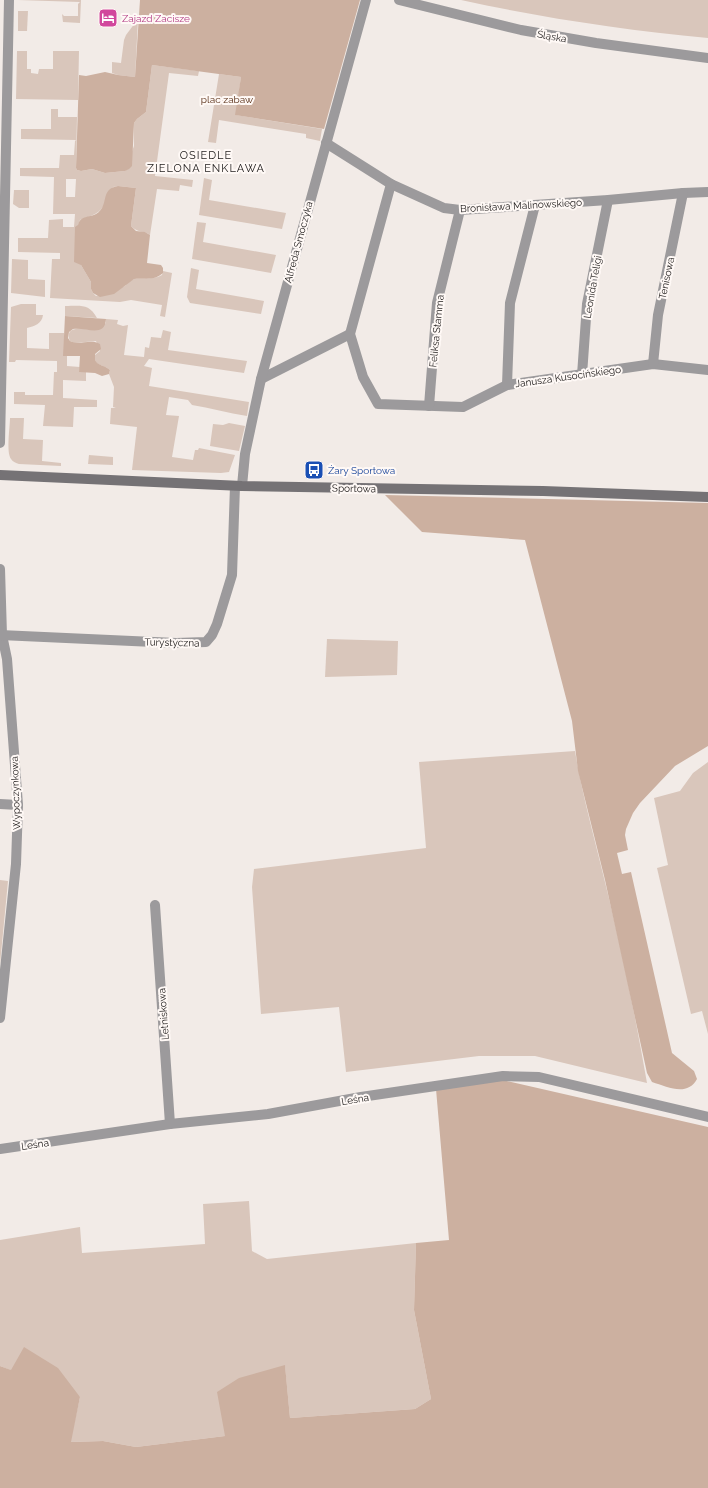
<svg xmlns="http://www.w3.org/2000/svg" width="708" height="1488" font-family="Raleway,sans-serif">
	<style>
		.green { fill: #d9c6bb; fill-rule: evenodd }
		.forest { fill: #ccb0a0 }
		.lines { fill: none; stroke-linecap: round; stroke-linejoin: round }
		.street { stroke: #9c9a9c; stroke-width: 10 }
		.secondary { stroke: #757275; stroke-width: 10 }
		.labels { text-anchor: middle; stroke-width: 4; stroke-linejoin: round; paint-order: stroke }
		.hotel-label { font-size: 10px; fill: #b23c85; stroke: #fff9f6; text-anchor: start }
		.street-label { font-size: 10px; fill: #242120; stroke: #fff9f6 }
		.park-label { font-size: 10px; fill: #582f16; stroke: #fff9f6 }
		.transit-label { font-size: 10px; fill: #164399; stroke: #fff9f6; text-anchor: start }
		.neighbourhood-label { font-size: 11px; letter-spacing: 1px; fill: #242120; stroke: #fff9f6 }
	</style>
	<rect width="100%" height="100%" fill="#f2ebe7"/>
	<!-- green -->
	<g class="green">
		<polygon points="18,0 81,0 80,23 63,22 62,14 64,16 78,16 78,4 80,2"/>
		<path d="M461,0h247v38c-83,-8 -165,-20 -247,-38z"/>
		<polygon points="18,11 28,11 27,31 18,31"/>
		<polygon points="138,19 135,77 118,75 112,73 112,62 121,63 124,40 126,35"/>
		<polygon points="17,51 27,51 27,69 31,69 31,73 38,74 39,69 53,69 53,51 79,51 78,100 16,99"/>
		<path d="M152,65l47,6 -1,5 -29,-3 -14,103 38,4 -1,7 -12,-2 -1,6 -22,-2 -7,46c-6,-5 -11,-1 -19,-9l5,-38 -18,-2 -5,1c-5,9 -8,22 -18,27 -5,3 -10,3 -15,6l-2,5 3,40 10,17v7l2,4 3,3 29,-10 3,-4 6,-3h10l14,-2 4,-2 1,-4 9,2 -7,44 -5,-1 2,-11 -31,-5 -11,2 -70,-4 2,-39h8v-6l-42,-1v-14h30l1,-18 14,-1v8h11l1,-13h-22l1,-37 -34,-1v-8h39l1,-13h14l1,-14 1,-1 -55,-1v-10h30v-20h7v8h19l-1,51 1,2 4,1 11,-2 13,4 20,-2 9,-25v-23l3,-4 9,-7zM66,179h10l-1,18h-9z"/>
		<polygon points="219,74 241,77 236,115 322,129 320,141 306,138 306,134 219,120 216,143 208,142"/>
		<polygon points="204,178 212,180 209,200 286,213 282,229 199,215"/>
		<polygon points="14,190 29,190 29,208 19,208 13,204"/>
		<polygon points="197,222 206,223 203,242 276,255 271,273 192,259"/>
		<polygon points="12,259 28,260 28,279 45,280 45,297 11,293"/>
		<polygon points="191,268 199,270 196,289 264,301 261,314 190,303 187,297"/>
		<path d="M21,304h15v11h7c-1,9 -9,11 -16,13v20l22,1v-16h15v23h3v10l13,1 -1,5h7v9l-23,-1v18l34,2v7h-23l-1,20 -30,-1 2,-21 -31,-1v-12h11v3h28l1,-23h3v-11l-41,-1 -1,2h-6l2,-55z"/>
		<path d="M65,306c15,0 24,-3 32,12l-32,-2z"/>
		<path d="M106,319l12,1 -1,4 6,2 5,-1 -4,30 20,2 1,-10 4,1 2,-11 10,1 2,-8 8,2 -3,18 79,11 -3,12 -95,-14 -5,7 8,2 -3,18 100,16 -2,14c-19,-3 -37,-8 -55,-11l-4,-5 -19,-3 -3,18 13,1 -7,41 21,3 2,-10h3l1,-2 36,7 -6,17 -8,1 -89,-3 5,-43 -27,-3 1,-16h5l-3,-1 1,-20 -5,-13 1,-4c-7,-6 -17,-4 -15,-15l5,-4 -4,-10 -21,2 -5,-2c-7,-18 18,-11 27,-11l9,-7z"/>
		<path d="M10,418h14l-1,21 20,1 -1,21 19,2v3l-42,-2c-3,-1 -6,-2 -8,-5 -5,-7 -1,-32 -1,-41z"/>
		<polygon points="229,423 245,426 239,451 210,446 213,424 223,425"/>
		<polygon points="89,455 113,457 113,465 88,464"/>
		<polygon points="327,639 398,641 397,675 325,677"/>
		<path d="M575,751c7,43 19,85 29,127 17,68 31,136 43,205l-112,-27h-56l-133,16 -7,-65 -78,7 -9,-127 2,-18 172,-21 -7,-86z"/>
		<polygon points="708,762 708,1034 702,1011 691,1014 657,868 668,865 654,798 680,791 693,773"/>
		<polygon points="0,880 8,881 0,964"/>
		<polygon points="249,1201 252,1251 267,1259 416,1243 414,1310 431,1399 415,1409 290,1418 285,1366 225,1436 136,1447 103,1441 70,1442 80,1397 0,1366 0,1240 80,1227 82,1253 205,1244 203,1204"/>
	</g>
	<!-- forest -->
	<g class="forest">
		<polygon points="140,0 360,0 324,129 235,115 241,77 152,65 146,112 137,119 134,123 132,166 129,169 125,171 105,173 92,169 81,171 77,170 76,168 79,75 86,76 105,72 118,75 135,77"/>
		<path d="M118,186l18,2 -5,38 5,5 9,1 5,3 -3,28 14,2 2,3v5c-9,8 -19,5 -29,6l-20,15 -14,3 -7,-4 -2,-4v-7l-10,-17 -7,-3 1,-35 3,-2c3,-10 10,-7 18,-11 14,-8 3,-25 22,-28z"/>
		<path d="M65,316l41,3c-1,19 -20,8 -33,10l-4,3 -1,6 2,3c9,5 21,-3 30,3l1,5 -6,5v6c3,6 10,5 15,10l-1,4 -7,2 -7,-3 -16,-1 1,-16h-17z"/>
		<path d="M385,495l323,8v243l-33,20 -35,37 -7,10 -7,16 -1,6 3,15 -11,3 5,21 9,-2 41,181 22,18 3,8c-10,18 -29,8 -45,3l-5,-9 -42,-193 -27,-109 -6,-50 -47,-181 -103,-8z"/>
		<polygon points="502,1080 708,1127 708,1488 0,1488 0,1366 11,1370 24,1347 58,1368 80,1397 71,1442 103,1441 136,1447 225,1436 217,1392 239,1378 285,1365 290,1418 415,1409 431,1399 414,1310 416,1243 449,1240 436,1089"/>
	</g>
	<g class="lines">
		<!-- street -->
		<g class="street">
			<polyline points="399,0 521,30 596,43 708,58"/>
			<polyline points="326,143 391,184 444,208 460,210 608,200 683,193 708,192"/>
			<polyline points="391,184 350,334 363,377 378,404 463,407 507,385 653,364 708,370"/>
			<polyline points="653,364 658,315 683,193"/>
			<polyline points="582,375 587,304 608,200"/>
			<polyline points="261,379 350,334"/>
			<polyline points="507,385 510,303 535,205"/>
			<polyline points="429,406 437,303 460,210"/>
			<polyline points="0,443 9,0"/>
			<polyline points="242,486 245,454 261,379 366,0"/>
			<polyline points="0,569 2,635 7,659 18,805 16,864 0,1018"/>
			<polyline points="0,635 176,643 206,642 212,635 217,624 232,575 235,486"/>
			<polyline points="0,804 18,805"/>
			<polyline points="155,905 170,1124"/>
			<polyline points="0,1149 170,1124 268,1114 361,1097 503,1076 539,1077 708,1117"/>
		</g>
		<!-- secondary -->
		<polyline class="secondary" points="0,475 242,486 543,491 708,497"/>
	</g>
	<!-- icons -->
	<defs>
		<symbol id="hotel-square" viewBox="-11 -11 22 22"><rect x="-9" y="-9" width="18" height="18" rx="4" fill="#d1479c" stroke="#fff9f6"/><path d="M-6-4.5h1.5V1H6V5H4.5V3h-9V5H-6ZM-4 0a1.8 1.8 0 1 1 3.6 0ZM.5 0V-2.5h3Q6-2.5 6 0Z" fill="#fff"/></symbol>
		<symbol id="bus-square" viewBox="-11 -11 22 22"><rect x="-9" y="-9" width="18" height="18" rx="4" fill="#1a4fb4" stroke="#fff9f6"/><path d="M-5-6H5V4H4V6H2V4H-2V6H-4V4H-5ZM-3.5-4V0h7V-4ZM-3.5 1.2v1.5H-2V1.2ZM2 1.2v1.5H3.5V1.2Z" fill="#fff"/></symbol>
	</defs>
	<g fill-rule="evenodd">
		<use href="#hotel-square" x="97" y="7" width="22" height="22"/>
		<use href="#bus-square" x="303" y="459" width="22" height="22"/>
	</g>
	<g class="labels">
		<!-- hotel labels -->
		<g class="hotel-label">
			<text x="122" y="22">Zajazd Zacisze</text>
		</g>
		<!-- street labels -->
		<g class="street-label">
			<text transform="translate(552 36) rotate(10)" y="4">Śląska</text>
			<text transform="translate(521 205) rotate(-3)" y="4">Bronisława Malinowskiego</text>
			<text transform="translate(298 242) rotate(-75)" y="4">Alfreda Smoczyka</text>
			<text transform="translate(666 278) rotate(-78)" y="4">Tenisowa</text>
			<text transform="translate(592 287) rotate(-80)" y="4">Leonida Teligi</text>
			<text transform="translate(436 331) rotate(-84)" y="4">Feliksa Stamma</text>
			<text transform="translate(568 376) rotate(-8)" y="4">Janusza Kusocińskiego</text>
			<text transform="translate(354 488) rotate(1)" y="4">Sportowa</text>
			<text transform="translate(172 642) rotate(1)" y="4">Turystyczna</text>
			<text transform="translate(15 793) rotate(-92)" y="4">Wypoczynkowa</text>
			<text transform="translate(163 1014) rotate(-94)" y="4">Letniskowa</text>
			<text transform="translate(355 1099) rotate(-10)" y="4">Leśna</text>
			<text transform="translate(35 1144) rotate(-8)" y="4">Leśna</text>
		</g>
		<!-- park labels -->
		<g class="park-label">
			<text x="227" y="103">plac zabaw</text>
		</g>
		<!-- transit labels -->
		<g class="transit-label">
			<text x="328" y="474">Żary Sportowa</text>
		</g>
		<!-- neighbourhood labels -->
		<g class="neighbourhood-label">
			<text x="206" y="159">OSIEDLE<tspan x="206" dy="13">ZIELONA ENKLAWA</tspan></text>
		</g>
	</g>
</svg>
